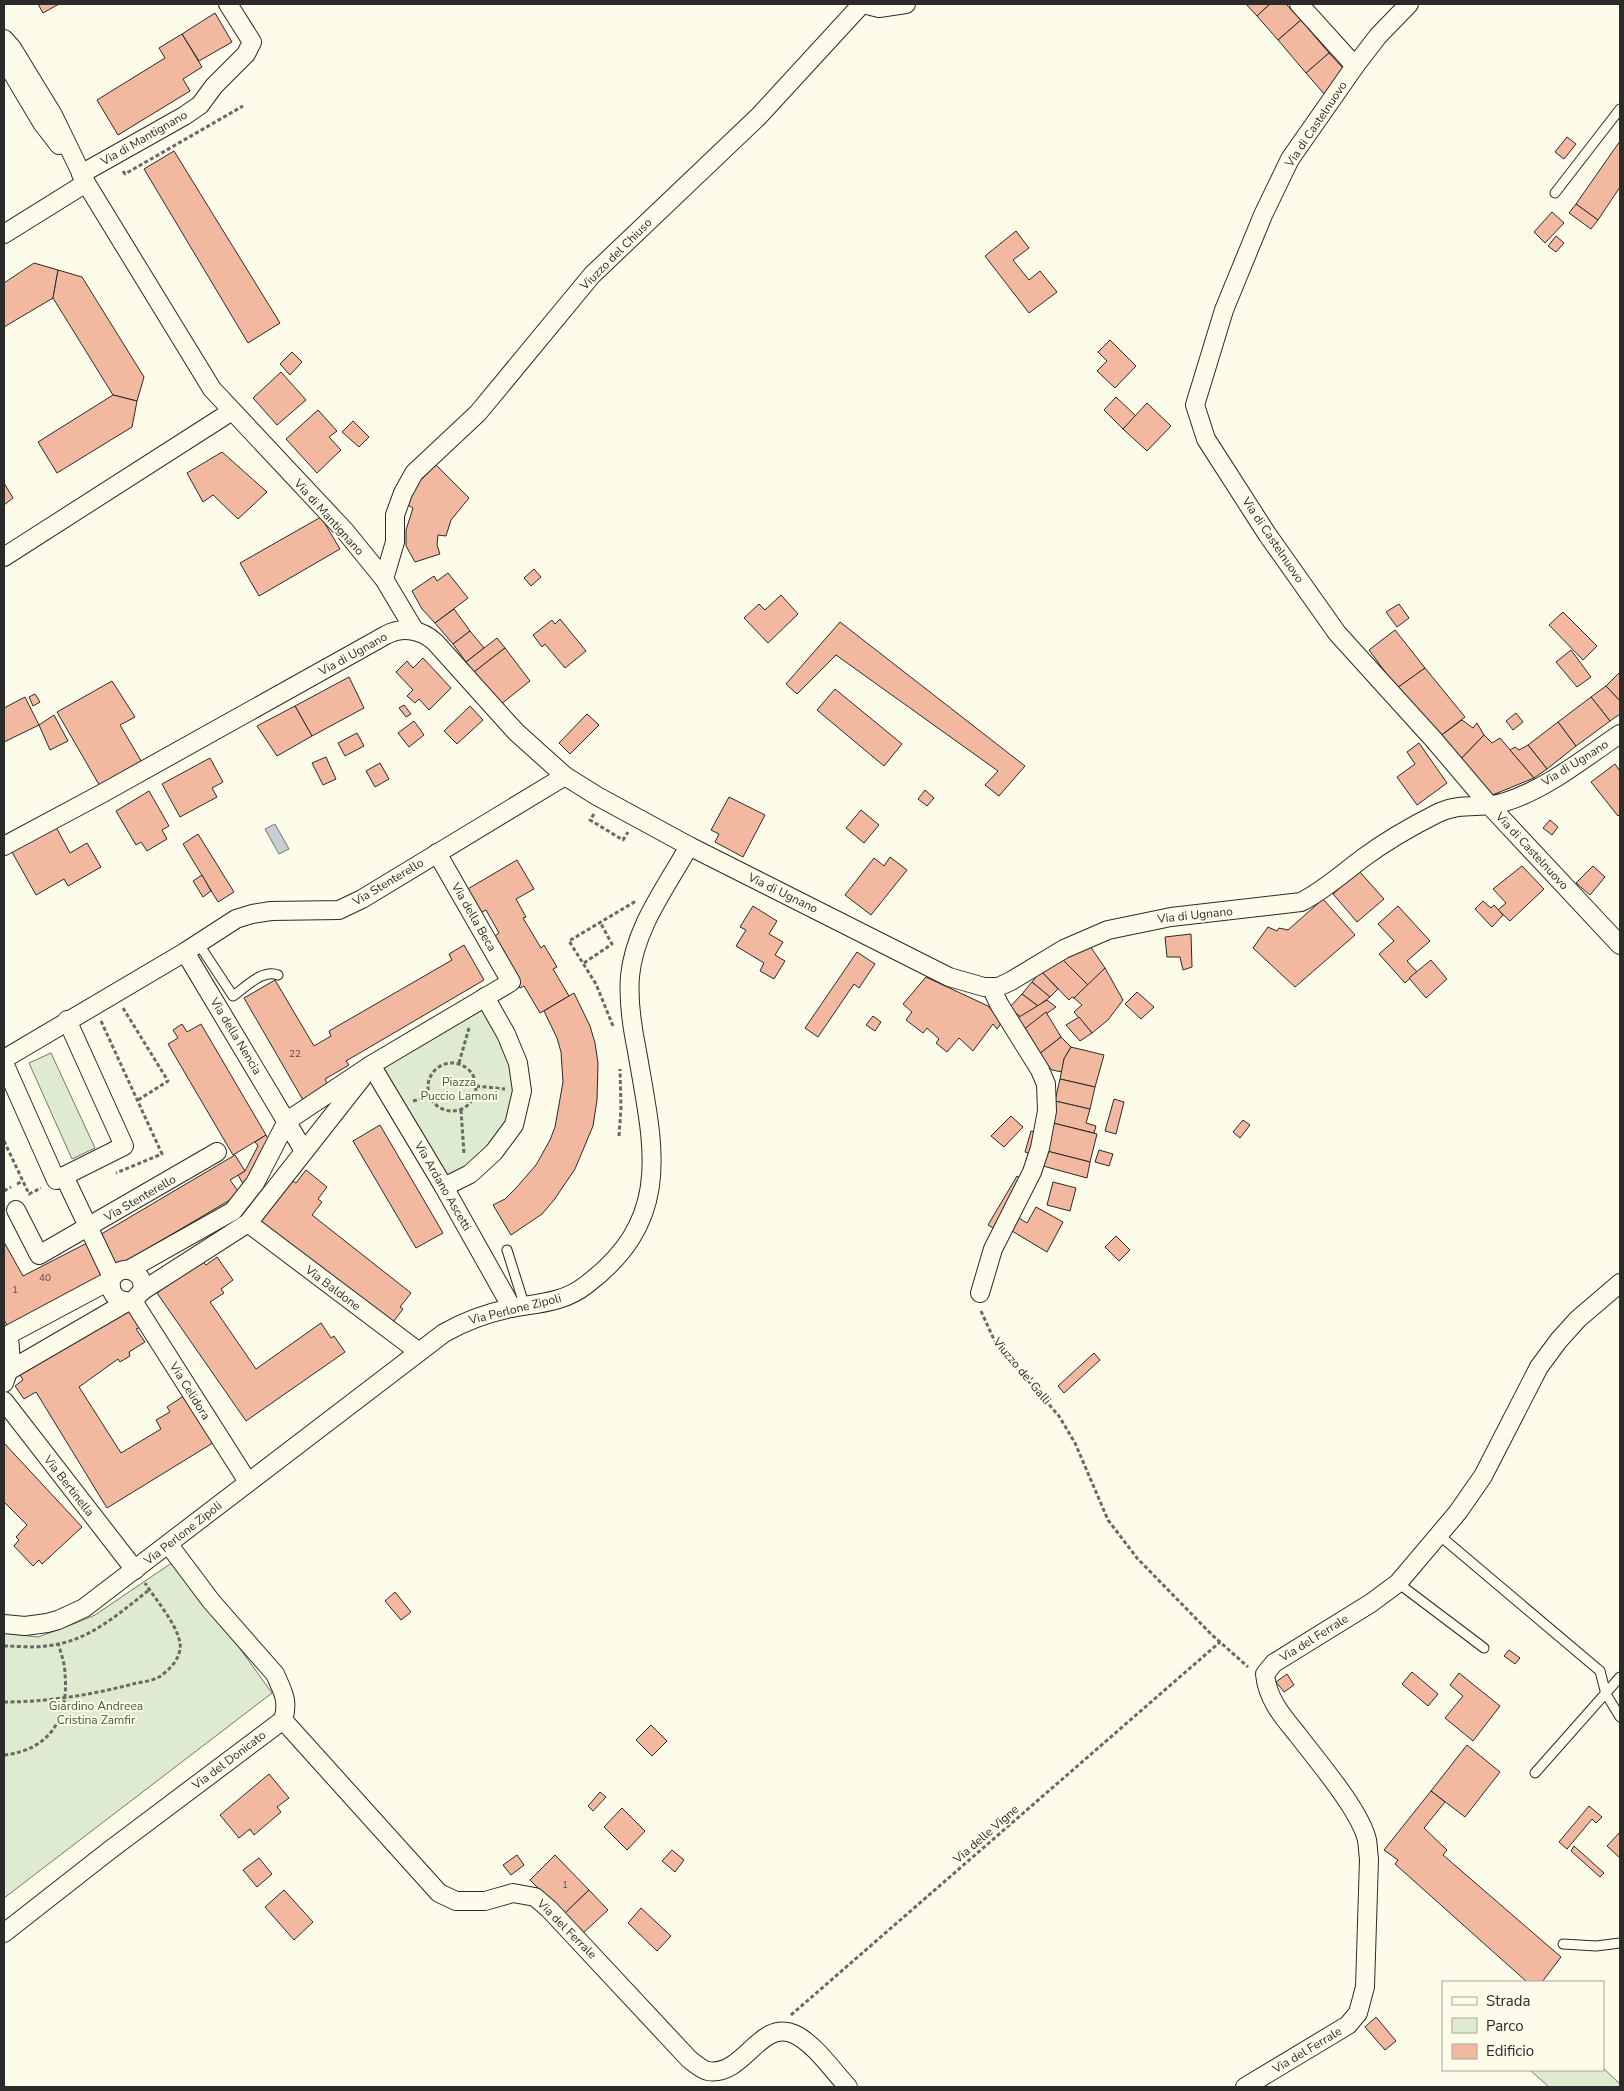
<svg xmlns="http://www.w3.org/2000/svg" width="1624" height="2091" font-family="'Nunito Sans',sans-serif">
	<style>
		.green { fill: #deebd1; stroke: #74746e }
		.water { fill: #c7d0d0; stroke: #74746e }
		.building { fill: #f2b8a0; stroke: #2b2b2b }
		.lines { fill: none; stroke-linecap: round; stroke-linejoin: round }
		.lane-casing { stroke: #2b2b2b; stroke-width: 11 }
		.street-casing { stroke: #2b2b2b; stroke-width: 20 }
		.path { stroke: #6a6964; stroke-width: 3; stroke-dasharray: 4 2.5; stroke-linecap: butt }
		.lane { stroke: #fdfbea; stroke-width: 9 }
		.street { stroke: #fdfbea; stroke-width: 18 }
		.labels { text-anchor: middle; stroke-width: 4; stroke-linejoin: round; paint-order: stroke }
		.number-label { font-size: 10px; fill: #5d4e48 }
		.street-label { font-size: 12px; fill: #2b2b2b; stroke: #fdfbea }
		.park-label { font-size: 12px; fill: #34623c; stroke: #fdfbea }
	</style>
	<rect width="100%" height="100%" fill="#fdfbea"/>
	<!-- green -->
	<g class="green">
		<polygon points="485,1008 513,1070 516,1090 511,1117 482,1156 448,1180 382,1069"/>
		<polygon points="51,1053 95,1148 72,1159 29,1063"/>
		<polygon points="176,1560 272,1693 4,1898 4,1633 38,1637 71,1625 95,1615"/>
		<polygon points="1603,2068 1620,2084 1620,2087 1549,2087 1530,2070 1603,2070"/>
	</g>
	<!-- water -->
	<polygon class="water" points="275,824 289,849 279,854 265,829"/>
	<!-- building -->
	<g class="building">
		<polygon points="38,4 59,4 43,13"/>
		<polygon points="1246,4 1270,4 1257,16"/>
		<polygon points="1270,4 1286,4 1301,20 1278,40 1257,16"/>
		<polygon points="215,13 232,42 199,61 182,34"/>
		<polygon points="1301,20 1329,53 1306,73 1278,40"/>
		<polygon points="182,34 202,67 183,79 190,91 118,135 97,100 165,58 159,48"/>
		<polygon points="1329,53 1343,68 1326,96 1306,73"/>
		<polygon points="1567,137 1576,144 1564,159 1555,152"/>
		<polygon points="1620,141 1620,187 1598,220 1576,204"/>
		<polygon points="174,151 280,323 248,343 144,169"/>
		<polygon points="1576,204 1598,220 1591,229 1569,213"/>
		<polygon points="1552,212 1564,223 1545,243 1534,232"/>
		<polygon points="1016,231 1029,248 1013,260 1029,280 1040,271 1057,292 1029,313 985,256"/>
		<polygon points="1556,236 1564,243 1556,252 1548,246"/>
		<polygon points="34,263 58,270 53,298 4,327 4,283"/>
		<polygon points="58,270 82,277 144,377 137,401 113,395 53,298"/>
		<polygon points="1110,340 1136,366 1115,388 1097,371 1107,361 1098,352"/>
		<polygon points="292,352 302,362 290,375 280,364"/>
		<polygon points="281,372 306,400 277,425 253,398"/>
		<polygon points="113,395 137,401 132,427 57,473 38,442"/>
		<polygon points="1116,397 1136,416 1123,429 1104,410"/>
		<polygon points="1147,403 1171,426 1147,451 1123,429"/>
		<polygon points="318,410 337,431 329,437 341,450 317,473 286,439"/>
		<polygon points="353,421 369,437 359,447 342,432"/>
		<polygon points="222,452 267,492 238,519 213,495 203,502 187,473"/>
		<polygon points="436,465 469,498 451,520 446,536 438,535 437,545 440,554 415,562 406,546 406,530 413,508 406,504 419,482"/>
		<polygon points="4,483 13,498 4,505"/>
		<polygon points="321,517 340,549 259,596 240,563"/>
		<polygon points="534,569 541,577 531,586 524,578"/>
		<polygon points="448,573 468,598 435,623 422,609 412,591 434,576 437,581"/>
		<polygon points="781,595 798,614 768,643 744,618 759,604 765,610"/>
		<polygon points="1399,604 1409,618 1397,627 1386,612"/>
		<polygon points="454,609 470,631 453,644 435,623"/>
		<polygon points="1563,612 1597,646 1583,660 1549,625"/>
		<polygon points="560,619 586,651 565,668 545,644 542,647 533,635 552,620 555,624"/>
		<polygon points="840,622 1025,766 999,796 985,785 998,771 836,655 797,694 786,684"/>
		<polygon points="1395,630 1425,668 1397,688 1369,650"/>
		<polygon points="470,631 484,648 466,662 453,644"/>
		<polygon points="497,638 505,648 474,672 466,662"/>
		<polygon points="505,648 530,681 500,705 474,672"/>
		<polygon points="1571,650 1591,677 1577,687 1556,662"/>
		<polygon points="423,658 451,688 429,710 419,699 415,703 407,696 413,690 396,672 407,661 413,668"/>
		<polygon points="1425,668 1465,717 1439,737 1397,688"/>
		<polygon points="1620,672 1620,701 1606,686"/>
		<polygon points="349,677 364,708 312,736 295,706"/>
		<polygon points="112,681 135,717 120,725 143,764 101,788 57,712"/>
		<polygon points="1606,686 1620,701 1620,714 1610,721 1591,697"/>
		<polygon points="835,689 902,744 884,766 817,710"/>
		<polygon points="35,694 40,702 33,706 29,697"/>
		<polygon points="25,697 39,725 4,742 4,708"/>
		<polygon points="1591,697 1610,721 1576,746 1558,722"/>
		<polygon points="404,705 411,714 406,717 399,708"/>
		<polygon points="295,706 312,736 277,756 257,726"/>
		<polygon points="470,706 483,720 457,744 444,731"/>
		<polygon points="1516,713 1523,722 1513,730 1506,721"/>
		<polygon points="587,714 599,725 570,754 559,743"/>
		<polygon points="54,715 68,741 50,750 39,725"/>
		<polygon points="1462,720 1473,728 1477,723 1484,735 1459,761 1439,737"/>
		<polygon points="414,721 424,735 409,747 398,733"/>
		<polygon points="1558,722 1576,746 1547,769 1528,745"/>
		<polygon points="357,733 364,746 345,756 338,743"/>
		<polygon points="1484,735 1492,743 1500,738 1534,778 1490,796 1459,761"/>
		<polygon points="1419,743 1447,783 1417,805 1397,777 1415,764 1407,752"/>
		<polygon points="1528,745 1547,769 1534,778 1510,750 1515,747 1519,750"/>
		<polygon points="326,757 336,779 323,785 312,763"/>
		<polygon points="210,758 223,782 212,788 217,797 180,817 162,784"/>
		<polygon points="380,763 389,779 375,787 366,771"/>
		<polygon points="1615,764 1620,771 1620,814 1618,816 1591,782"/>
		<polygon points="925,790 934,798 927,806 918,799"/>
		<polygon points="149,791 169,826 162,830 167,839 147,851 141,842 136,845 116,811"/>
		<polygon points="729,797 765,815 743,857 715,842 719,834 711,830"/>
		<polygon points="861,810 879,825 864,843 846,828"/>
		<polygon points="1550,820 1558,827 1552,835 1543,828"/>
		<polygon points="56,827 70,853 87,843 101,867 68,886 64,879 36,895 12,852"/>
		<polygon points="198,834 234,892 218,902 183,844"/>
		<polygon points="890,857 907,870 871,915 845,895 874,858 884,866"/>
		<polygon points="517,860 534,889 516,899 526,917 523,918 541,948 544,945 557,967 553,969 569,996 540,1013 524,986 520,988 508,966 511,964 495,936 499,933 486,910 480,913 466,890"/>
		<polygon points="1522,866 1544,889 1510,921 1498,910 1506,903 1493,889"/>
		<polygon points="1593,866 1605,877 1590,895 1576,883"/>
		<polygon points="1359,871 1384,899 1357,922 1333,894"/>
		<polygon points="202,875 211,891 203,897 193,881"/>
		<polygon points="1323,899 1355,935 1295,987 1253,948 1268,927 1277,931 1279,928 1288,930"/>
		<polygon points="1483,901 1491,908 1494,905 1503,915 1492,927 1475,909"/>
		<polygon points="753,906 777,921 769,934 783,942 775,955 785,961 774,979 760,971 764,963 736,946 746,930 740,927"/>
		<polygon points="1398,906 1430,941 1407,961 1417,972 1405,983 1379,954 1394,941 1378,924"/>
		<polygon points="1191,934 1192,967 1183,970 1180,957 1167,957 1165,937"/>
		<polygon points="464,945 484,980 346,1061 349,1065 325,1079 328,1085 303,1100 244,998 275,980 314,1046 331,1036 329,1031 452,960 449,954"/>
		<polygon points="1090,946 1105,968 1088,985 1061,958"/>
		<polygon points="857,952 875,964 859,988 854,984 818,1037 805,1028"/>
		<polygon points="1061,958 1088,985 1074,998 1072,997 1069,1000 1041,971"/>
		<polygon points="1431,960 1447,979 1426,998 1409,978"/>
		<polygon points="1105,968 1123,1000 1108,1020 1092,1033 1074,1012 1082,1005 1074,998"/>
		<polygon points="1041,971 1058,989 1050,997 1032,982"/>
		<polygon points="926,977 988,1006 1002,1022 997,1029 993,1024 973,1051 959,1038 947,1052 936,1043 939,1039 927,1028 923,1033 906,1020 912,1012 903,1004"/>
		<polygon points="1032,982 1050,997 1038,1006 1022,994"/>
		<polygon points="1137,992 1154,1007 1141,1019 1125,1004"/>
		<polygon points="574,993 590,1026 595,1043 598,1063 597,1100 593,1126 575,1169 554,1200 542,1214 511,1235 493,1205 505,1199 516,1188 536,1165 550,1140 555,1127 563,1082 561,1052 557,1038 544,1011"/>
		<polygon points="1022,994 1038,1006 1021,1017 1009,1008"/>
		<polygon points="1047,1000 1056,1007 1023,1030 1016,1019"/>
		<polygon points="1046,1012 1061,1037 1038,1055 1023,1030"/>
		<polygon points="873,1016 881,1022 875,1031 866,1025"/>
		<polygon points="1079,1017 1092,1033 1080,1041 1066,1025"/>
		<polygon points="182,1024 187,1032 201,1024 266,1135 233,1155 168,1044 178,1038 173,1030"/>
		<polygon points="1061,1037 1071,1047 1064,1059 1062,1072 1052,1070 1038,1055"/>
		<polygon points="1071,1047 1104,1055 1095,1087 1060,1079 1064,1059"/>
		<polygon points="1060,1079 1095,1087 1090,1109 1055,1101"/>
		<polygon points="1114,1099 1124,1102 1116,1134 1105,1131"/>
		<polygon points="1055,1101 1090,1109 1086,1123 1096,1126 1094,1133 1053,1123"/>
		<polygon points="1011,1116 1023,1127 1004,1147 991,1136"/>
		<polygon points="1243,1120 1250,1125 1240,1138 1233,1132"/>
		<polygon points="1053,1123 1097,1134 1090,1162 1047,1151"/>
		<polygon points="380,1125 443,1233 416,1248 353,1141"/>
		<polygon points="1031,1131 1038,1133 1032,1154 1025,1152"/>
		<polygon points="266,1135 269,1142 246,1189 238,1175 245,1171 258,1146 255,1142"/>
		<polygon points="1099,1150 1113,1154 1109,1166 1095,1162"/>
		<polygon points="1047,1151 1090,1162 1087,1178 1043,1166"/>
		<polygon points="235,1155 245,1171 230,1180 240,1194 113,1269 98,1236"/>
		<polygon points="306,1170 327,1187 318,1199 322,1202 312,1215 411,1293 400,1307 403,1309 390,1326 258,1223 291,1180 296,1183"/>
		<polygon points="1017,1176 1022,1179 993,1228 988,1225"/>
		<polygon points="1053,1182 1076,1188 1070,1211 1047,1205"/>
		<polygon points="1036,1207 1063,1222 1047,1252 1012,1231 1019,1218 1027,1223"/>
		<polygon points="1116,1236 1130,1250 1119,1261 1105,1247"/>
		<polygon points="4,1242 23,1276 87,1243 102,1275 8,1327 4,1320"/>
		<polygon points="217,1257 233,1280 221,1289 224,1293 210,1302 256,1369 321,1323 331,1338 334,1336 345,1352 246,1421 157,1293 202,1261 206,1265"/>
		<polygon points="128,1308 141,1327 136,1329 145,1342 129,1352 130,1356 120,1362 118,1359 79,1387 121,1453 161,1429 156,1420 170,1412 167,1407 185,1395 216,1441 107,1508 36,1392 24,1399 15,1386 23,1380 20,1375"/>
		<polygon points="1094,1353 1100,1360 1064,1393 1058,1386"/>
		<polygon points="4,1443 82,1527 42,1564 39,1560 33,1566 14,1546 19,1540 16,1537 27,1525 4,1502"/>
		<polygon points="395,1592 411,1612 401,1620 385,1601"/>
		<polygon points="1509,1650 1520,1658 1515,1664 1504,1656"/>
		<polygon points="1412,1672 1438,1694 1428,1706 1402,1684"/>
		<polygon points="1459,1673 1500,1706 1473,1741 1445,1718 1463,1696 1450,1685"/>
		<polygon points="1287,1674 1294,1685 1284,1692 1276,1682"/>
		<polygon points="651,1725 667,1741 652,1756 636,1740"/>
		<polygon points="1467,1745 1500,1772 1465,1817 1431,1791"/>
		<polygon points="269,1774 289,1798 277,1807 281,1812 254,1835 250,1829 239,1838 220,1815"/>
		<polygon points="1431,1791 1445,1802 1424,1828 1447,1850 1443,1855 1561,1957 1542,1982 1527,1982 1395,1864 1398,1860 1384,1850"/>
		<polygon points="600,1792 606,1797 593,1811 588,1806"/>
		<polygon points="1589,1806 1602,1817 1596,1823 1592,1819 1567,1849 1559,1842"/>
		<polygon points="622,1808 645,1831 627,1850 604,1827"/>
		<polygon points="1620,1832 1620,1858 1607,1846"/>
		<polygon points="1574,1846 1604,1873 1600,1877 1571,1851"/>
		<polygon points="672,1850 684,1860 675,1872 662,1861"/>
		<polygon points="517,1855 524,1865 511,1875 503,1865"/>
		<polygon points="555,1855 589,1890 564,1914 530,1880"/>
		<polygon points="259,1858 272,1874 257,1887 243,1870"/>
		<polygon points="284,1890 313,1922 294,1940 265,1907"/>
		<polygon points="589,1890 608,1910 582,1934 564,1914"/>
		<polygon points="641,1908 671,1936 657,1951 628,1923"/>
		<polygon points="1376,2017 1396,2041 1385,2050 1365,2027"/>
	</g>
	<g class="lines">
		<defs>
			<g id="lane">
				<polyline points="1555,193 1620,109"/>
				<path d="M198,943l35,53c13,-9 29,-27 45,-21"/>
				<polyline points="507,1250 525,1307"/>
				<polyline points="1439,1535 1600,1671 1606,1694 1620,1717"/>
				<polyline points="1398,1583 1484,1648"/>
				<polyline points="1535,1773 1620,1677"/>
				<polyline points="1563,1944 1596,1946 1620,1943"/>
			</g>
			<g id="street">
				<polyline points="863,4 879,8 906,4"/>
				<polyline points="1299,4 1355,66"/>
				<polyline points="1409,4 1378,36 1355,66 1290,159 1263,215 1224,310 1195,405 1206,439 1267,534 1337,633 1434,740 1490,806 1620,945"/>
				<polyline points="4,39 12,48 53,115 86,183 212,389 345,531 384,579 415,631"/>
				<polyline points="4,59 42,123 59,145"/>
				<polyline points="81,174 184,116 200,105 214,86 246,54 252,42 228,4"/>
				<polyline points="4,234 86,183"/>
				<polyline points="4,557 232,411"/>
				<polyline points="384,579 395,542 395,515 403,493 414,473 478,413 592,275 759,116 862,4"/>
				<path d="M4,846l99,-53 283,-158c17,-9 36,-5 49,7l81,90 49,44 32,20 92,50 260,131 35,10h14l13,-6 53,-32 44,-19 63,-13 130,-15c22,-11 42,-29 62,-44 23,-17 49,-32 75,-45 25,-12 44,-3 67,-11 42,-13 79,-44 115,-68"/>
				<polyline points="185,952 304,1151"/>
				<polyline points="4,1059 185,952 236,919 252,914 271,911 339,910 362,899 565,776"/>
				<polyline points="4,1063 56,1180 124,1146 67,1020"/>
				<polyline points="371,1065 444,1187 512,1308"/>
				<polyline points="64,1176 112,1277"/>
				<polyline points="444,1187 470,1174 494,1152 514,1125 522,1091 518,1063 506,1034 485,997"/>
				<polyline points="16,1210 39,1255 217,1152"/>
				<polyline points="248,1223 419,1352"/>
				<polyline points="130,1269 233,1211 255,1183 287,1121 371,1065 511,982 437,853"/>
				<polyline points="142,1291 248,1223 362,1078"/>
				<polyline points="980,1293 993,1249 1032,1172 1040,1148 1047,1111 1046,1084 1040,1070 999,1004 991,987"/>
				<polyline points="133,1301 248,1482"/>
				<path d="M8,1335l103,-55c10,-19 35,-9 31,11l-9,10c-15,2 -24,-6 -22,-21"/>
				<path d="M4,1336l4,-1c4,18 3,31 -4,48"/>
				<polyline points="10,1370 127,1302"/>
				<polyline points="4,1401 135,1570"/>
				<path d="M4,1624l21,2 22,-3 11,-3 26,-12 360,-275c21,-12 43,-20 67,-25 27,-5 52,-5 75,-23 89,-67 67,-139 51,-234 -5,-24 -9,-50 -7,-75 5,-49 36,-88 59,-130"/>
				<path d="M283,1720l156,173 17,8h29l28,-8 22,4 14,12 140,150c5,4 13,11 19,12 36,6 51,-52 86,-37 19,8 40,38 54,53"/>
				<path d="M4,1933l106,-83 173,-130c6,-19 0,-28 -8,-46l-64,-73 -42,-56"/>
				<path d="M1245,2087l103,-62 10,-12 7,-26 4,-128c-1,-7 -1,-13 -2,-19 -7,-30 -51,-81 -70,-106 -15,-18 -30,-36 -32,-60l9,-11 97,-60 27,-20 60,-71 25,-36 56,-109 20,-27 19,-21 42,-36"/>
			</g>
		</defs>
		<!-- lane casing -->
		<use href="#lane" class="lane-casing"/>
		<!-- street casing -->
		<use href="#street" class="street-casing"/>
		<!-- path -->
		<g class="path">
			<polyline points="123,171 125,174 243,106"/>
			<polyline points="594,814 590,820 623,840 628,832"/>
			<polyline points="584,963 612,944 600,922"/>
			<polyline points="123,1008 168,1081 138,1100"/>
			<polyline points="101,1021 162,1154 116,1173"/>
			<polyline points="613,1026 596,984 569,941 636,901"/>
			<circle cx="452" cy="1087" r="24"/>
			<polyline points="459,1063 469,1028"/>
			<polyline points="476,1086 505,1089"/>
			<polyline points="413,1101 429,1097"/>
			<polyline points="461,1110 464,1154"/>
			<polyline points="619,1136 621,1108 620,1069"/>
			<polyline points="4,1141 29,1194 41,1188"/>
			<polyline points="17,1184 23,1181"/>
			<polyline points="4,1191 11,1187"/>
			<polyline points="981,1311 996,1344 1059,1416 1075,1443 1108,1520 1137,1558 1211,1634 1248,1667"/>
			<path d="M4,1646c13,0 28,2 42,0 42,-4 71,-31 103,-56"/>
			<path d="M4,1702c43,0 87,-7 129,-18 8,-2 19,-3 26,-7 11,-7 23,-20 21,-34 -3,-19 -25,-44 -35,-60"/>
			<path d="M4,1755c46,-5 65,-37 61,-81 0,-10 -4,-21 -7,-31"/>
			<polyline points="791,2015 1220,1642"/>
		</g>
		<!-- lane -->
		<use href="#lane" class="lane"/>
		<!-- street -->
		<use href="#street" class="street"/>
	</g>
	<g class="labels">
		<!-- number labels -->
		<g class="number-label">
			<text x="295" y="1057">22</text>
			<text x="45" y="1281">40</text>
			<text x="15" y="1293">1</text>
			<text x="565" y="1888">1</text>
		</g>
		<!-- street labels -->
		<g class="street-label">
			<text transform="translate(1316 124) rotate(-56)" y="4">Via di Castelnuovo</text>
			<text transform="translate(144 138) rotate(-30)" y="4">Via di Mantignano</text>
			<text transform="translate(616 254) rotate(-45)" y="4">Viuzzo del Chiuso</text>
			<text transform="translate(329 517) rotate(48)" y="4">Via di Mantignano</text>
			<text transform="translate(1273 540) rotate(56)" y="4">Via di Castelnuovo</text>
			<text transform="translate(353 654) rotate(-29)" y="4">Via di Ugnano</text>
			<text transform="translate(1575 763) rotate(-32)" y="4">Via di Ugnano</text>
			<text transform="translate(1532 851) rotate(47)" y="4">Via di Castelnuovo</text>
			<text transform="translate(388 882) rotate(-31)" y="4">Via Stenterello</text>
			<text transform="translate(783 893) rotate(26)" y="4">Via di Ugnano</text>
			<text transform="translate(1195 915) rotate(-6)" y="4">Via di Ugnano</text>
			<text transform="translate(474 917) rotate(60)" y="4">Via della Beca</text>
			<text transform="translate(236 1036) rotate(59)" y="4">Via della Nencia</text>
			<text transform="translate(443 1186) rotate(60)" y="4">Via Ardano Ascetti</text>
			<text transform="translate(140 1198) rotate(-30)" y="4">Via Stenterello</text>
			<text transform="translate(333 1288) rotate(37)" y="4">Via Baldone</text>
			<text transform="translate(515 1309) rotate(-14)" y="4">Via Perlone Zipoli</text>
			<text transform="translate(1022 1371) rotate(50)" y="4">Viuzzo de' Galli</text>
			<text transform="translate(190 1391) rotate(58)" y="4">Via Celidora</text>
			<text transform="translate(69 1486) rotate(52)" y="4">Via Bertinella</text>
			<text transform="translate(183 1533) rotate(-38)" y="4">Via Perlone Zipoli</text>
			<text transform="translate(1314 1638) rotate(-32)" y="4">Via del Ferrale</text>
			<text transform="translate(229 1760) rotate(-37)" y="4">Via del Donicato</text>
			<text transform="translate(986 1834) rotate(-41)" y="4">Via delle Vigne</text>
			<text transform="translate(567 1929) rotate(45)" y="4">Via del Ferrale</text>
			<text transform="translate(1307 2050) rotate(-31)" y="4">Via del Ferrale</text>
		</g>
		<!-- park labels -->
		<g class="park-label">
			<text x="459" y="1086">Piazza<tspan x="459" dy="14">Puccio Lamoni</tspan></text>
			<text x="96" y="1710">Giardino Andreea<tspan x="96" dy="14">Cristina Zamfir</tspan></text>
		</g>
	</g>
	<!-- border -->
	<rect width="1624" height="2091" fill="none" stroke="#2b2b2b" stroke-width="10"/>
	<!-- legend -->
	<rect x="1442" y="1981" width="162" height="90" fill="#fdfbea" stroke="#a9a89e"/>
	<rect x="1452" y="1997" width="25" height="8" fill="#fdfbea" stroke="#a9a89e"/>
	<text x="1486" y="2006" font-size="15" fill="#2b2b2b">Strada</text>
	<rect x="1452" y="2018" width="25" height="15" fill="#deebd1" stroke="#a9a89e"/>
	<text x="1486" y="2031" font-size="15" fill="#2b2b2b">Parco</text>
	<rect x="1452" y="2044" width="25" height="15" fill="#f2b8a0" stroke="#a9a89e"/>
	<text x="1486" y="2056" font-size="15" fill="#2b2b2b">Edificio</text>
</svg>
